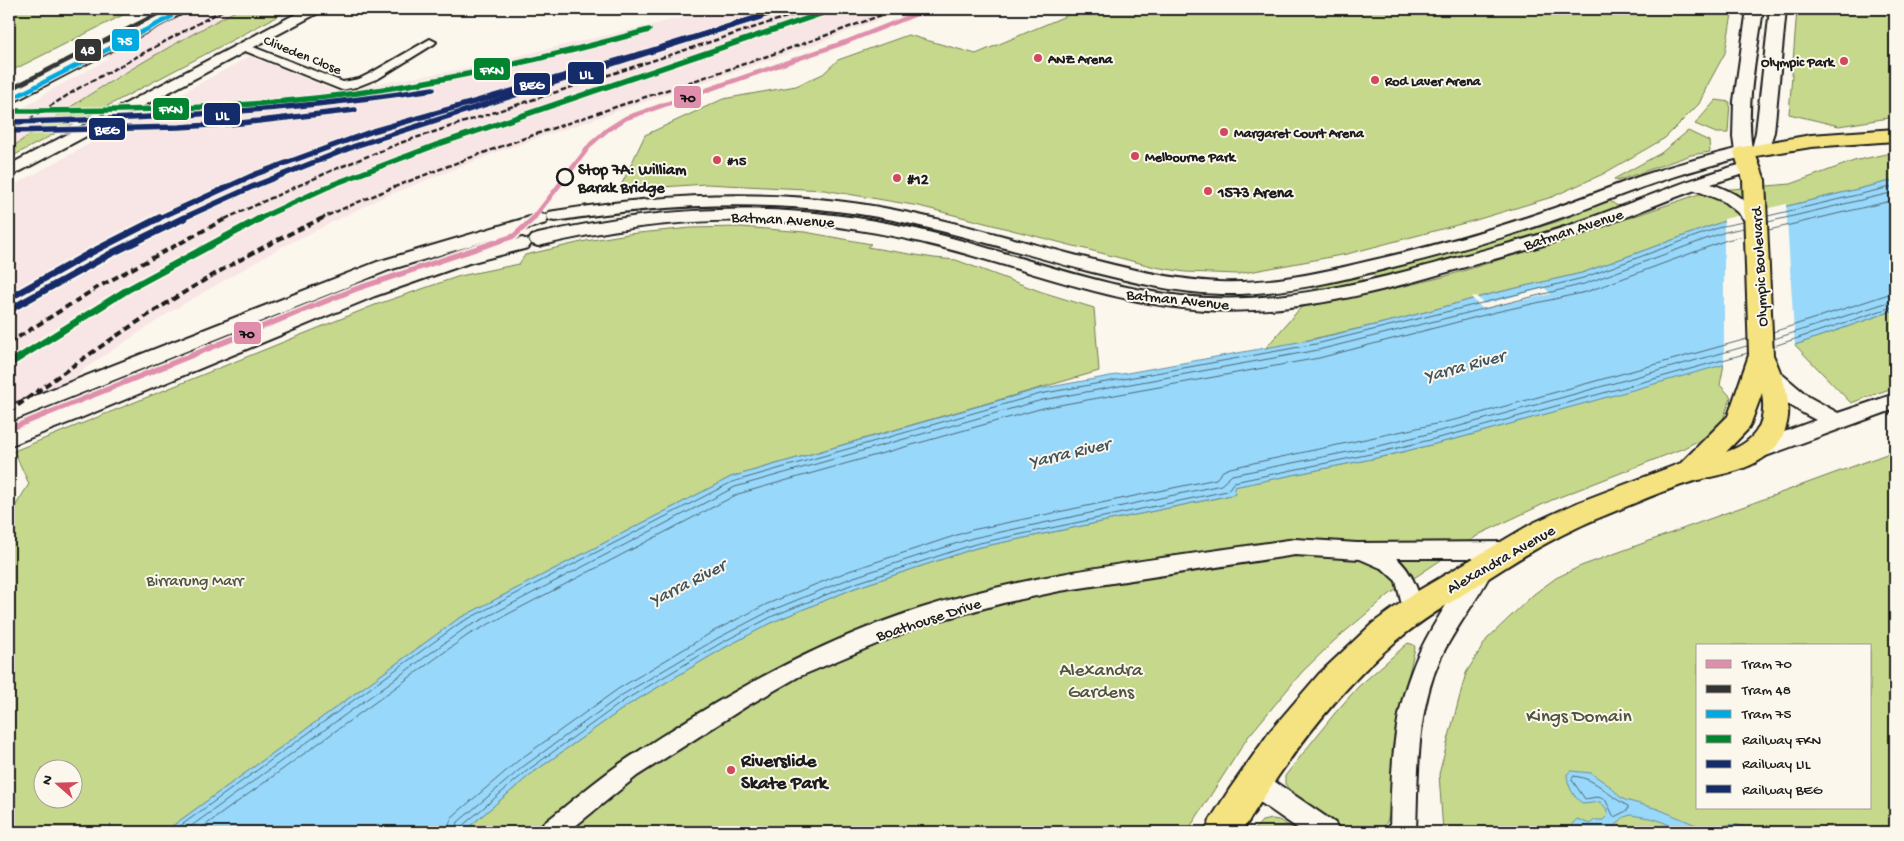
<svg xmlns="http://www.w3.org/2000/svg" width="1904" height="841" font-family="'Gochi Hand',sans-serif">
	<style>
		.built { fill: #f8e5e5 }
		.green { fill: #c6d88c; stroke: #717a54; fill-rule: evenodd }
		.water { fill: #98d8fa; stroke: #668da1 }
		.pier { fill: #fbf7ec }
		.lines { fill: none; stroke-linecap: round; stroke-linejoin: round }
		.shore { stroke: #4e6775; stroke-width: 1 }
		.minor-casing { stroke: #1c1c1c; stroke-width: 4 }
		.tertiary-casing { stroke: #1c1c1c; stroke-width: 4 }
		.secondary-casing { stroke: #1c1c1c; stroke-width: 4 }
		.trunk-casing { stroke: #1c1c1c; stroke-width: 4 }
		.minor { fill: #fbf7ec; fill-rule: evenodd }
		.tertiary { fill: #fbf7ec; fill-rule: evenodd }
		.secondary { fill: #fbf7ec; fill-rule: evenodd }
		.trunk { fill: #f5e382; fill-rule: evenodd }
		.rail-far1 { stroke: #1c1c1c; stroke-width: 2.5; stroke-dasharray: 5.5 2.5; stroke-linecap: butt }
		.rail { stroke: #1c1c1c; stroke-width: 4; stroke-dasharray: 7 4; stroke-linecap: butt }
		.rail-1-far1-casing { stroke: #fbf7ec; stroke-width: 8 }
		.rail-1-casing { stroke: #fbf7ec; stroke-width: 11 }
		.rail-2-far1-casing { stroke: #fbf7ec; stroke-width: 8 }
		.rail-2-casing { stroke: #fbf7ec; stroke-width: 11 }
		.rail-3-far1-casing { stroke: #fbf7ec; stroke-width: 8 }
		.rail-3-casing { stroke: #fbf7ec; stroke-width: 11 }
		.rail-1-far1 { stroke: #028430; stroke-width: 5.5 }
		.rail-1 { stroke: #028430; stroke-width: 7 }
		.rail-2-far1 { stroke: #152c6b; stroke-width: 5.5 }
		.rail-2 { stroke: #152c6b; stroke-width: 7 }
		.rail-3-far1 { stroke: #152c6b; stroke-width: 5.5 }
		.rail-3 { stroke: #152c6b; stroke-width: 7 }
		.tram-1-far1-casing { stroke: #fbf7ec; stroke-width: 7 }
		.tram-1-casing { stroke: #fbf7ec; stroke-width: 9 }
		.tram-2-casing { stroke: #fbf7ec; stroke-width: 7 }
		.tram-3-casing { stroke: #fbf7ec; stroke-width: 7 }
		.tram-1-far1 { stroke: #df8eab; stroke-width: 4.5 }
		.tram-1 { stroke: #df8eab; stroke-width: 5.5 }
		.tram-2 { stroke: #333434; stroke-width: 4.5 }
		.tram-3 { stroke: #00a9e0; stroke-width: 4.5 }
		.poi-dot { fill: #d1495b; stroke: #fbf7ec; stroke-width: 2 }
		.stop-dot { fill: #fbf7ec; stroke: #1c1c1c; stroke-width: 2.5 }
		.labels { text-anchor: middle; stroke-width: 4; stroke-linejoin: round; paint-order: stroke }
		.far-street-label { font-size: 14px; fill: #1c1c1c; stroke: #fbf7ec }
		.far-poi-label { font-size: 14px; font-weight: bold; fill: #1c1c1c; stroke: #fbf7ec; text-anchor: start }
		.stop-label { font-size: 16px; font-weight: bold; fill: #1c1c1c; stroke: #fbf7ec; text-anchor: start }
		.poi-label { font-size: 16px; font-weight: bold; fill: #1c1c1c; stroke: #fbf7ec; text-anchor: start }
		.street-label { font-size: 16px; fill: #1c1c1c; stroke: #fbf7ec }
		.park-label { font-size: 16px; fill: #4f543e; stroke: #fbf7ec }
		.water-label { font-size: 18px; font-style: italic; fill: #41545f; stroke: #fbf7ec }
		.near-park-label { font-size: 19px; fill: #4f543e; stroke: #fbf7ec }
		.near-poi-label { font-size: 19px; font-weight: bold; fill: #1c1c1c; stroke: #fbf7ec; text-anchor: start }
		.line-badge { stroke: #fbf7ec; stroke-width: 2 }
		.badge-label { font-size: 14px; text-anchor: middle; font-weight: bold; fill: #fff }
		.pale-badge-label { font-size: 14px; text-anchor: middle; font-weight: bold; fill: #111 }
	</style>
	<rect width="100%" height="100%" fill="#fbf7ec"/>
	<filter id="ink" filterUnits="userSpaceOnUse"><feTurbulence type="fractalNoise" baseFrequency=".02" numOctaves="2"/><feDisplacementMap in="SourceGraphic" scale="10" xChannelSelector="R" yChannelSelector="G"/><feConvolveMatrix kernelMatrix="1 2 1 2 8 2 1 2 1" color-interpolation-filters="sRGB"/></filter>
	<g filter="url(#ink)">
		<!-- built -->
		<g class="built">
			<polygon points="198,9 239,9 116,77 56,115 9,149 9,118 49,91 109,59 101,56"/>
			<polygon points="711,9 906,9 811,46 500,151 379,199 278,249 170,312 87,367 9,433 9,188 250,56 336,91 452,71 681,18"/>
		</g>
		<!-- green -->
		<g class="green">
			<polygon points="9,9 135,9 9,72"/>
			<path d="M239,9h52l-282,149v-9l2,-1c72,-53 149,-97 228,-139z"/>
			<polygon points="1082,9 1733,9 1725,53 1707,86 1699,104 1665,138 1603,174 1552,197 1476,220 1347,254 1238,274 1185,272 1155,267 919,206 824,190 706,184 619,190 645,135 723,99 796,86 823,74 838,60 908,35 976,54"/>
			<polygon points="1797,9 1895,9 1895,117 1839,126 1789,114"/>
			<polygon points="1716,100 1730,102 1728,133 1716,133 1695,124"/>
			<polygon points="1688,131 1709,141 1710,152 1691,155 1617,181 1614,179 1661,153"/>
			<polygon points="1895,152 1895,180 1722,222 1582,273 1491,294 1396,320 1264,350 1302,306 1375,293 1443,277 1573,237 1708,191 1791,184 1854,161"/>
			<path d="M1610,201l9,6c-80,28 -161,51 -243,71l-3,-4 134,-37 49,-15z"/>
			<path d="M741,227l64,5 66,12 -4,3 67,11 22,2 86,32 52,16 5,63 -368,106 -273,142 -294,213h-155v-316l20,-32 -15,-33 361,-146 85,-29 59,-12 6,-9 61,-14 42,-7 63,-6zM42,768h30v30h-30z"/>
			<polygon points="1361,276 1364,281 1324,288 1312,288 1310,286"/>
			<polygon points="1895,310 1895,387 1851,403 1795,345"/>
			<polygon points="1724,364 1720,385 1731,397 1722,422 1707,436 1684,448 1552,500 1480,534 1390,594 1335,640 1302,672 1248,737 1187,832 463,832 531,774 628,705 724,648 775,621 855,588 976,548 1236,494 1233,487 1386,456 1463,437"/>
			<path d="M1895,451v381h-452l-4,-58 27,-101 21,-34 47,-45 22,-16 25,-12zM1698,645h172v162h-172z"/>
			<path d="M1408,643l6,2 1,3c-11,46 -22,92 -24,140 -1,11 1,27 -6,37 -10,13 -34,8 -46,1 -18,-10 -42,-24 -54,-42v-8l50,-63 23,-26z"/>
			<polygon points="1272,819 1279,820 1299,832 1252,832 1262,821"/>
		</g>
		<!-- water -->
		<g class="water">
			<polygon points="1895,180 1895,310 1795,345 1463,437 1386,456 1234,487 1236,494 976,548 855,588 775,621 724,648 628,705 531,774 463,832 164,832 458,619 731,477 1039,389 1315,339 1396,320 1491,294 1582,273 1722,222"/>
			<path d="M1571,771l20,2 20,14 9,10 5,3 33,9 38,16 20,4 9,-2 2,-2c11,-2 18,2 27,7h-68l-31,-13 -24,-4 -7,2 -10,10 -13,5h-27l-2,-8 5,-5 13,5 4,-4h9l5,-5 -2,-7 -6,-6 -16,2c-10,-5 -17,-19 -17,-30z"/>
		</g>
		<!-- pier -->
		<g class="pier">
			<polygon points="1786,204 1795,348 1724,367 1724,219"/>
			<polygon points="1545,288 1551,294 1483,309 1471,297 1476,296 1484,304"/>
		</g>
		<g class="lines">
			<!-- shore -->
			<g class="shore">
				<polyline points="1768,216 1895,186"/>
				<polyline points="1768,222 1895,192"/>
				<polyline points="1769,230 1895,200"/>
				<polyline points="1773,332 1895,292"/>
				<polyline points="1774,339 1895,300"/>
				<polyline points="1774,346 1895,306"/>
				<path d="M1574,776c25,3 33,20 54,30v4l-14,7 -9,-18 -8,-2 -12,2 -13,-19z"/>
				<polyline points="172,832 460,623 732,482 1040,394 1316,344 1583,278 1723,226 1743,222"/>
				<polyline points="183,832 464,629 735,487 1042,400 1318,350 1584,284 1725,232 1743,228"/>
				<polyline points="196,832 468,635 738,494 1043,408 1319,358 1496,312 1586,292 1727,240 1744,236"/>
				<polyline points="446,832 452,817 519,760 618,689 714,631 767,604 849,571 972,530 1216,479 1223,471 1230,468 1459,419 1747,339"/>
				<polyline points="454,832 458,822 524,766 622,695 718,638 770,611 851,578 973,538 1221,485 1232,475 1383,445 1460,426 1747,346"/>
				<polyline points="460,832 462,826 528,770 625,700 721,643 773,616 853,584 975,544 1227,491 1234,482 1385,451 1462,432 1748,353"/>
			</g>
			<defs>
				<g id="minor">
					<polygon points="430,39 436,42 434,44 379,78 356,87 342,90 240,49 238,47 240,45 248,45 343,82 359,79 371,73"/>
					<path d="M1295,539l62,4 152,-1 6,3 3,5 -3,5 -6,3h-113c14,10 30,42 23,59l-7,2 -7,-2 -9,-36 -13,-12 -23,-10 -65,-4 -235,36 -57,12 -81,22 -124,52 -51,29 -110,70 -69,56h-28l3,-8c27,-21 53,-44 81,-63 92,-62 190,-118 295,-152 120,-39 252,-51 376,-70z"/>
				</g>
				<g id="tertiary">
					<polygon points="305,9 322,9 320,12 15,174 9,176 9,165"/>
					<path d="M1744,147l6,2 2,3 -2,3c-34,9 -68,18 -101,30 -31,10 -61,24 -92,34 -56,20 -114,36 -172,50 -53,14 -108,26 -163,25 -46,-1 -90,-12 -134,-23 -57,-15 -114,-33 -172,-46 -120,-28 -241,-23 -361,-4l-6,-1 -2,-4 2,-4 6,-1c120,-19 240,-24 359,3 62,13 122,32 184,47 39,10 79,19 120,21 51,2 102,-9 151,-21 58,-13 115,-29 171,-48 33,-11 65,-24 98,-36 35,-12 70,-21 106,-30z"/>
					<path d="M1750,162l6,2 2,3 -2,3 -45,14c22,7 41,19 53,38l-2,4 -6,1 -6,-1 -13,-14 -14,-11 -28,-11c-36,13 -70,28 -106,41 -45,15 -92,27 -138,40 -79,23 -162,44 -246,39 -100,-6 -192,-47 -289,-69 -129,-30 -250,-26 -378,5l-6,-2 -3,-4 3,-4 6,-2c127,-29 250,-34 378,-5 97,22 190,64 291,69 86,4 170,-18 252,-41 40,-11 81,-21 120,-35 57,-20 112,-45 171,-60z"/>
					<polygon points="540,214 546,215 548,219 546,223 389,270 9,422 9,406 377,262"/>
					<path d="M522,238l6,2 3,4 -3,4 -59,15 -94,33 -297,123 -69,27v-16c170,-65 336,-146 513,-192z"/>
					<path d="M1770,368l7,2 32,27 29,16 57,-19v15l-132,48 -7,2 -7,-2 -3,-6 3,-6 67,-25c-19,-9 -45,-26 -56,-45l3,-5z"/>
					<path d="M1483,557l8,3 3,7c-15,32 -39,60 -54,92 -24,54 -22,115 -24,173h-26c1,-54 2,-111 22,-162 15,-40 41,-74 63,-110z"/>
					<polygon points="1253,769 1262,773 1335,823 1339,832 1303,832 1244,791 1240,782 1244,773"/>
				</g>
				<g id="secondary">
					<polygon points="169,9 188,9 185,12 15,101 9,102 9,91"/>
					<path d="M1747,9h16c-6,46 -18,93 -11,140l4,-17 14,-123h16l-12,123 -7,21 -6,1 -6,-1 -3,-4 -2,7 -6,1 -6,-1 -3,-4 -2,-15 1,-36z"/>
				</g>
				<path id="trunk" d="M1895,129v12l-84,6 -55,9 9,24 8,175c15,32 26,69 -2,97 -22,20 -53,22 -80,30 -30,9 -60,23 -90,35 -44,18 -84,42 -123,68 -28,18 -57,35 -83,57 -62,53 -111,121 -153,190h-37l5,-12 19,-30 42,-60 48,-56 54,-51 43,-31 117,-69 46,-21 102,-39 47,-47 21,-61 -6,-175 -9,-28 3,-4 74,-13zM1762,393c5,30 -6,49 -36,59l23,-24z"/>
			</defs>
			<!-- minor casing -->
			<use href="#minor" class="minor-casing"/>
			<!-- tertiary casing -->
			<use href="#tertiary" class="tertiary-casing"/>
			<!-- secondary casing -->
			<use href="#secondary" class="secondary-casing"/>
			<!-- trunk casing -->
			<use href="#trunk" class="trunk-casing"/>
			<!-- minor -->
			<use href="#minor" class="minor"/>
			<!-- tertiary -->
			<use href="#tertiary" class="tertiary"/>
			<!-- secondary -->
			<use href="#secondary" class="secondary"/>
			<!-- trunk -->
			<use href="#trunk" class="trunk"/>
			<!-- rail-far1 -->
			<g class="rail-far1">
				<polyline points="9,132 79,88 225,9"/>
				<polyline points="225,219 333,170 403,142 811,9"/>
				<path d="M320,219c187,-85 386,-136 577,-210"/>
			</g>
			<!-- rail -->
			<g class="rail">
				<polyline points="9,343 98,287 227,218"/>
				<path d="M9,412c99,-73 202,-143 314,-194"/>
			</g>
			<defs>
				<g id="rail-1-far1">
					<path d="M9,111c111,0 222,-2 333,-16 104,-13 206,-37 307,-65"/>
					<polyline points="258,219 334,184 436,145 835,9"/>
				</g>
				<polyline id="rail-1" points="9,364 127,290 261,218"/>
				<g id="rail-2-far1">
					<path d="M9,122c142,-3 283,-11 424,-33"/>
					<polyline points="181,219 254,186 355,146 784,9"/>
				</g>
				<polyline id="rail-2" points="9,310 112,253 184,218"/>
				<g id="rail-3-far1">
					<polyline points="9,131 180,127 241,123 355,110"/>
					<polyline points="157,219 256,174 373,131 644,53 760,17"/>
				</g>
				<polyline id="rail-3" points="13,296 92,252 159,218"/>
			</defs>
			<!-- rail-1-far1 casing -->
			<use href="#rail-1-far1" class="rail-1-far1-casing"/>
			<!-- rail-1 casing -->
			<use href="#rail-1" class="rail-1-casing"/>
			<!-- rail-2-far1 casing -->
			<use href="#rail-2-far1" class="rail-2-far1-casing"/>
			<!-- rail-2 casing -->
			<use href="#rail-2" class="rail-2-casing"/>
			<!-- rail-3-far1 casing -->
			<use href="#rail-3-far1" class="rail-3-far1-casing"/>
			<!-- rail-3 casing -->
			<use href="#rail-3" class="rail-3-casing"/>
			<!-- rail-1-far1 -->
			<use href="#rail-1-far1" class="rail-1-far1"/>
			<!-- rail-1 -->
			<use href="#rail-1" class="rail-1"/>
			<!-- rail-2-far1 -->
			<use href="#rail-2-far1" class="rail-2-far1"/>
			<!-- rail-2 -->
			<use href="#rail-2" class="rail-2"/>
			<!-- rail-3-far1 -->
			<use href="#rail-3-far1" class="rail-3-far1"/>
			<!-- rail-3 -->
			<use href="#rail-3" class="rail-3"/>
			<defs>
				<polyline id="tram-1-far1" points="533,219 591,144 607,130 626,118 846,42 929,9"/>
				<polyline id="tram-1" points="9,429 356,289 514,236 534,218"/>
				<polyline id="tram-2" points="9,90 167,9"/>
				<polyline id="tram-3" points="13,98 171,17"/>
			</defs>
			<!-- tram-1-far1 casing -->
			<use href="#tram-1-far1" class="tram-1-far1-casing"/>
			<!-- tram-1 casing -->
			<use href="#tram-1" class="tram-1-casing"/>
			<!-- tram-2 casing -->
			<use href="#tram-2" class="tram-2-casing"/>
			<!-- tram-3 casing -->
			<use href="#tram-3" class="tram-3-casing"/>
			<!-- tram-1-far1 -->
			<use href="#tram-1-far1" class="tram-1-far1"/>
			<!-- tram-1 -->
			<use href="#tram-1" class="tram-1"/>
			<!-- tram-2 -->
			<use href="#tram-2" class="tram-2"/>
			<!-- tram-3 -->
			<use href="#tram-3" class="tram-3"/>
		</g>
	</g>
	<!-- markers -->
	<g class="poi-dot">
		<circle cx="1038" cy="58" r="5"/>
		<circle cx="1844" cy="61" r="5"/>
		<circle cx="1375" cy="80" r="5"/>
		<circle cx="1224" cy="132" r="5"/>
		<circle cx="1135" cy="156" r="5"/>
		<circle cx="717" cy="160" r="5"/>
		<circle cx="897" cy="178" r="5"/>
		<circle cx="1208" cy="191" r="5"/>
		<circle cx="731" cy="770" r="5"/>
	</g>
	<circle class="stop-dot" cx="565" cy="177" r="8"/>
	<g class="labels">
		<!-- far-street labels -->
		<g class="far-street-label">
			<text transform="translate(303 54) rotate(22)" y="5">Cliveden Close</text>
		</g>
		<!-- far-poi labels -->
		<g class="far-poi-label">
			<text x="1048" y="63">ANZ Arena</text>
			<text x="1834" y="66" text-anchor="end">Olympic Park</text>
			<text x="1385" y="85">Rod Laver Arena</text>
			<text x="1234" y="137">Margaret Court Arena</text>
			<text x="1145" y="161">Melbourne Park</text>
			<text x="727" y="165">#15</text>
		</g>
		<!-- stop labels -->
		<g class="stop-label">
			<text x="578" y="174">Stop 7A: William<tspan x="578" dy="18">Barak Bridge</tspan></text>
		</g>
		<!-- poi labels -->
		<g class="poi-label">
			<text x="907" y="184">#12</text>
			<text x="1218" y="197">1573 Arena</text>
		</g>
		<!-- street labels -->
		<g class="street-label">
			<text transform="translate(783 218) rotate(3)" y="6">Batman Avenue</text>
			<text transform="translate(1573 228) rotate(-18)" y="6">Batman Avenue</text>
			<text transform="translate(1758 267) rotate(-93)" y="6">Olympic Boulevard</text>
			<text transform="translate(1178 298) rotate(6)" y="6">Batman Avenue</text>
			<text transform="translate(1500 558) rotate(-30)" y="6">Alexandra Avenue</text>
			<text transform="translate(928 618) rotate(-18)" y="6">Boathouse Drive</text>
		</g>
		<!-- park labels -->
		<g class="park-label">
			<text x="195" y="585">Birrarung Marr</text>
		</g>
		<!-- water labels -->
		<g class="water-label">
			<text transform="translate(1464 365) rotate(-15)" y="6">Yarra River</text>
			<text transform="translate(1069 452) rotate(-13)" y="6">Yarra River</text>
			<text transform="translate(687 582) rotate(-27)" y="6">Yarra River</text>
		</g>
		<!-- near-park labels -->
		<g class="near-park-label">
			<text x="1101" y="675">Alexandra<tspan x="1101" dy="22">Gardens</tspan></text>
			<text x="1579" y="721">Kings Domain</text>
		</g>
		<!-- near-poi labels -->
		<g class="near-poi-label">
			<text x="741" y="766">Riverslide<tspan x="741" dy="22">Skate Park</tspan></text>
		</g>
	</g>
	<g class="line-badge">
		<rect x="111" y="28" width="29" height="24" rx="5" fill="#00a9e0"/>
		<rect x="74" y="38" width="28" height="24" rx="5" fill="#333434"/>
		<rect x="473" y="57" width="38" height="24" rx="5" fill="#028430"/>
		<rect x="567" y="61" width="38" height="24" rx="5" fill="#152c6b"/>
		<rect x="513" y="72" width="38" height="24" rx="5" fill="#152c6b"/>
		<rect x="673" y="85" width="29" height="24" rx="5" fill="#df8eab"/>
		<rect x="152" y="97" width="38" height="24" rx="5" fill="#028430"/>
		<rect x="203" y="102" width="38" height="24" rx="5" fill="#152c6b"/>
		<rect x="88" y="117" width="38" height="24" rx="5" fill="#152c6b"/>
		<rect x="233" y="321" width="29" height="24" rx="5" fill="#df8eab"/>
	</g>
	<g class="badge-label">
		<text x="125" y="45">75</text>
		<text x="88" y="54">48</text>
		<text x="492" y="74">FKN</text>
		<text x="586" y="78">LIL</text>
		<text x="532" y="89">BEG</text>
		<text x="171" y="113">FKN</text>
		<text x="222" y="119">LIL</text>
		<text x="107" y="134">BEG</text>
	</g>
	<g class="pale-badge-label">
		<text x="688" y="102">70</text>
		<text x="247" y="338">70</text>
	</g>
	<!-- margin -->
	<rect width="1904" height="841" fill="none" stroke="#fbf7ec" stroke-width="30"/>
	<rect x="15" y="15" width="1874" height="811" fill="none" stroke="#1c1c1c" stroke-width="2" filter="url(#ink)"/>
	<!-- legend -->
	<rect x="1696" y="644" width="175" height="165" fill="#fbf7ec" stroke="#a29f99"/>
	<rect x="1706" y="660" width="25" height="8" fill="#df8eab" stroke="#a29f99"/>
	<text x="1742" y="668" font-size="15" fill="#1c1c1c">Tram 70</text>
	<rect x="1706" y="685" width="25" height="8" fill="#333434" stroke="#a29f99"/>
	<text x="1742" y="694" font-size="15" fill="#1c1c1c">Tram 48</text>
	<rect x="1706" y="710" width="25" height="8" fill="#00a9e0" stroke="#a29f99"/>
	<text x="1742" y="718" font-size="15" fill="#1c1c1c">Tram 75</text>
	<rect x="1706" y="735" width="25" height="8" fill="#028430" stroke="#a29f99"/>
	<text x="1742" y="744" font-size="15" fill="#1c1c1c">Railway FKN</text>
	<rect x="1706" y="760" width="25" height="8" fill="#152c6b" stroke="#a29f99"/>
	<text x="1742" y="768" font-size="15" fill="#1c1c1c">Railway LIL</text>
	<rect x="1706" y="785" width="25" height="8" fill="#152c6b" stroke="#a29f99"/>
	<text x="1742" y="794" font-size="15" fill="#1c1c1c">Railway BEG</text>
	<!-- north arrow -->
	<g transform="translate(58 784) rotate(290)"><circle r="24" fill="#fbf7ec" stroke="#a29f99"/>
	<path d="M0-4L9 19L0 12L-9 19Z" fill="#d1495b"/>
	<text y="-8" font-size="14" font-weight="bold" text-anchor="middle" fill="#1c1c1c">N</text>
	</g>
</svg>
